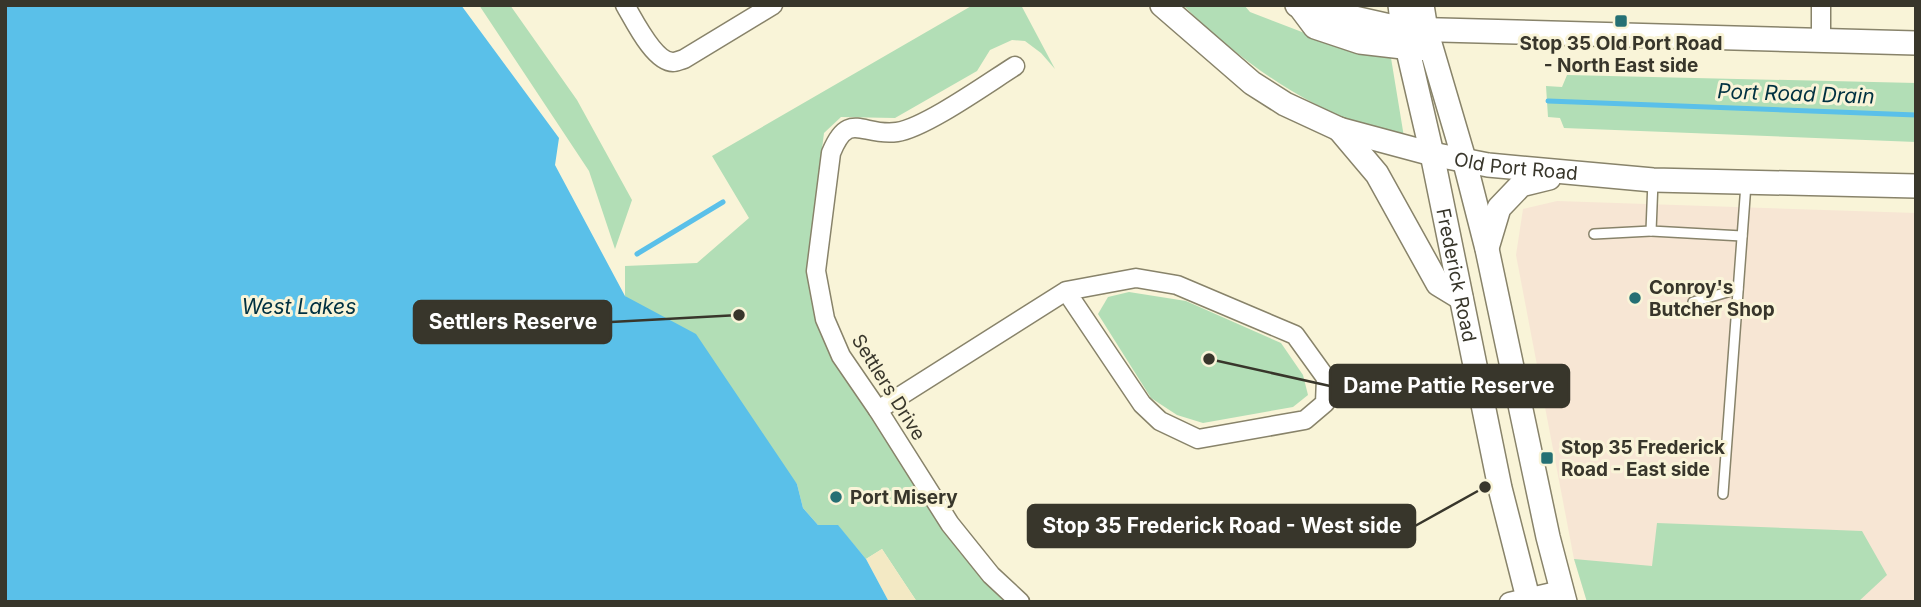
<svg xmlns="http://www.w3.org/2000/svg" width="1921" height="607" font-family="Inter,sans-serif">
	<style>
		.commercial { fill: #f7e6d4 }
		.green { fill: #b2deb6 }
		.sand { fill: #f3e9c4 }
		.water { fill: #5ac0e9 }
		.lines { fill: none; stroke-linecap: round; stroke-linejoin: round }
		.stream { stroke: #5ac0e9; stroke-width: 5 }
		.lane-casing { stroke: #88836a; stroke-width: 12 }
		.street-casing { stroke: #88836a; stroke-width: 21 }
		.secondary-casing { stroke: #88836a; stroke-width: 26 }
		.lane { stroke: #fff; stroke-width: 9 }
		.street { stroke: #fff; stroke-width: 18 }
		.secondary { stroke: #fff; stroke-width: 23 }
		.poi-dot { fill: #257074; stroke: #f9f4d8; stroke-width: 2.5 }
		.labels { text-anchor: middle; stroke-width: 6; stroke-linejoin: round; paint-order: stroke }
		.poi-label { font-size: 19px; font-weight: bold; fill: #38362b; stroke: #f9f4d8; text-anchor: start }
		.street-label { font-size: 19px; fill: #38362b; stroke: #f9f4d8 }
		.water-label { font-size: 21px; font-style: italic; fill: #003141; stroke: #f9f4d8 }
		.leader { fill: none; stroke: #38362b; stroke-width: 2.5 }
		.callout-dot { fill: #38362b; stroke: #f9f4d8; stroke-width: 2.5 }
		.callout { fill: #38362b; stroke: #38362b; stroke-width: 2.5 }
		.callout-label { font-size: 21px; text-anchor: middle; font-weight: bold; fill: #fff }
	</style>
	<rect width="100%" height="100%" fill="#f9f4d8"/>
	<!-- commercial -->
	<polygon class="commercial" points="1557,201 1916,213 1916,602 1587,602 1574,559 1516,255 1523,209"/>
	<!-- green -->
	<g class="green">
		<polygon points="479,5 510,5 577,100 632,200 615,249 589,171"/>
		<polygon points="973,5 1021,5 1055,69 1041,53 1025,41 1012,40 990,50 977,71 895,118 841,117 824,133 808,260 810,295 828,350 960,553 1005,602 917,602 882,549 866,559 838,526 818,525 803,508 797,484 625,296 625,266 697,263 749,218 712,156"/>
		<path d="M1183,5h61l6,7 52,20 89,26 13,79c-16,-5 -32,-8 -47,-14 -64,-24 -126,-70 -174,-118z"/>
		<polygon points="1567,75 1916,83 1916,142 1564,128 1560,118 1548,117 1546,86 1562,87"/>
		<polygon points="1129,292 1186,301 1281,343 1303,375 1308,395 1293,407 1203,423 1177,415 1151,398 1098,314 1108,297"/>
		<polygon points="1657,523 1862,531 1887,575 1858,602 1587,602 1574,559 1652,566"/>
	</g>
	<!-- sand -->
	<polygon class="sand" points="882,549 917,602 889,602 866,559"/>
	<!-- water -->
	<polygon class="water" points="5,5 461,5 559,138 555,165 625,296 696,334 797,484 803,508 818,525 838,525 866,559 889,602 5,602"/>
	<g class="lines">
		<!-- stream -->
		<g class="stream">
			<polyline points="1548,101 1916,115"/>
			<polyline points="637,254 723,202"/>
		</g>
		<defs>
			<g id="lane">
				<polyline points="1653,181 1651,231 1742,236"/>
				<polyline points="1594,234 1651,231"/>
				<polyline points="1693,302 1738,289"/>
				<polyline points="1723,494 1746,184"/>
			</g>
			<g id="street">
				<path d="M625,5c9,15 29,57 48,57 3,0 7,-2 11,-3l89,-54"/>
				<polyline points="1821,5 1821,39"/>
				<path d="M1015,66c-27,17 -90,62 -118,66 -35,5 -48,-23 -66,21l-15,118 9,48 16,37 37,54 72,114 41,51 29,27"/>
				<polyline points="878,410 1066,291 1136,278 1177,285 1295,335 1326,378 1325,403 1305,420 1198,439 1160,421 1142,404 1066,291"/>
				<polyline points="1509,602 1561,590"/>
			</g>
			<g id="secondary">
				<path id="s1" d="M1162,5l90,78 33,21 54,25 93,25 56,11 165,15 263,6"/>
				<polyline points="1297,5 1403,29 1916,43"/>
				<path id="s2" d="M1400,5l3,24 29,125 68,334 29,114"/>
				<polyline points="1422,5 1426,30 1464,159 1487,249 1548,537 1565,602"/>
				<polyline points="1300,7 1315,27 1360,42 1420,49"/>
				<polyline points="1339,129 1377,174 1438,284 1461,298"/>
				<polyline points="1487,248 1499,208 1521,185 1549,178"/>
			</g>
		</defs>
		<!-- lane casing -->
		<use href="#lane" class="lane-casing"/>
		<!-- street casing -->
		<use href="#street" class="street-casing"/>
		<!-- secondary casing -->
		<use href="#secondary" class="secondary-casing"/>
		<!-- lane -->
		<use href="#lane" class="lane"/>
		<!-- street -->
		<use href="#street" class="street"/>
		<!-- secondary -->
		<use href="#secondary" class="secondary"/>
	</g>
	<!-- markers -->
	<g class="poi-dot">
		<rect x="1614" y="14" width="14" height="14" rx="3.5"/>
		<circle cx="1635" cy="298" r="7"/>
		<rect x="1540" y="451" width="14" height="14" rx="3.5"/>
		<circle cx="836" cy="497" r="7"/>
	</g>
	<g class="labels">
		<!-- poi labels -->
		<g class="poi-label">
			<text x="1621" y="50" text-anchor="middle">Stop 35 Old Port Road<tspan x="1621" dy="22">- North East side</tspan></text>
			<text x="1649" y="294">Conroy's<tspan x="1649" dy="22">Butcher Shop</tspan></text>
			<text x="1561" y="454">Stop 35 Frederick<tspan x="1561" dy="22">Road - East side</tspan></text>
			<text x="850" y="504">Port Misery</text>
		</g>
		<!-- street labels -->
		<g class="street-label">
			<text dy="7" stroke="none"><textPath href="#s1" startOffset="399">Old Port Road</textPath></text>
			<text dy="7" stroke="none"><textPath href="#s2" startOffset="276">Frederick Road</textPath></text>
			<text transform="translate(889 387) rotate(58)" y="7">Settlers Drive</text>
		</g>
		<!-- water labels -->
		<g class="water-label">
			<text transform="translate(1796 94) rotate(2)" y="7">Port Road Drain</text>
			<text x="299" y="314">West Lakes</text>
		</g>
	</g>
	<!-- callouts -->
	<path class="leader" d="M739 315L611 322M1209 359L1330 386M1485 487L1415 526"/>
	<g class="callout-dot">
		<circle cx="739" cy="315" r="7"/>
		<circle cx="1209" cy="359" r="7"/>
		<circle cx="1485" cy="487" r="7"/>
	</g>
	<g class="callout">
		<rect x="414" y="301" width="197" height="42" rx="7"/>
		<rect x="1330" y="365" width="239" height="42" rx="7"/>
		<rect x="1028" y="505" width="387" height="42" rx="7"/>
	</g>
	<g class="callout-label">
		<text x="513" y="329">Settlers Reserve</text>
		<text x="1449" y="393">Dame Pattie Reserve</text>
		<text x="1222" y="533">Stop 35 Frederick Road - West side</text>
	</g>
	<!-- border -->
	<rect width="1921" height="607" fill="none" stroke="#38362b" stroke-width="14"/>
</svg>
